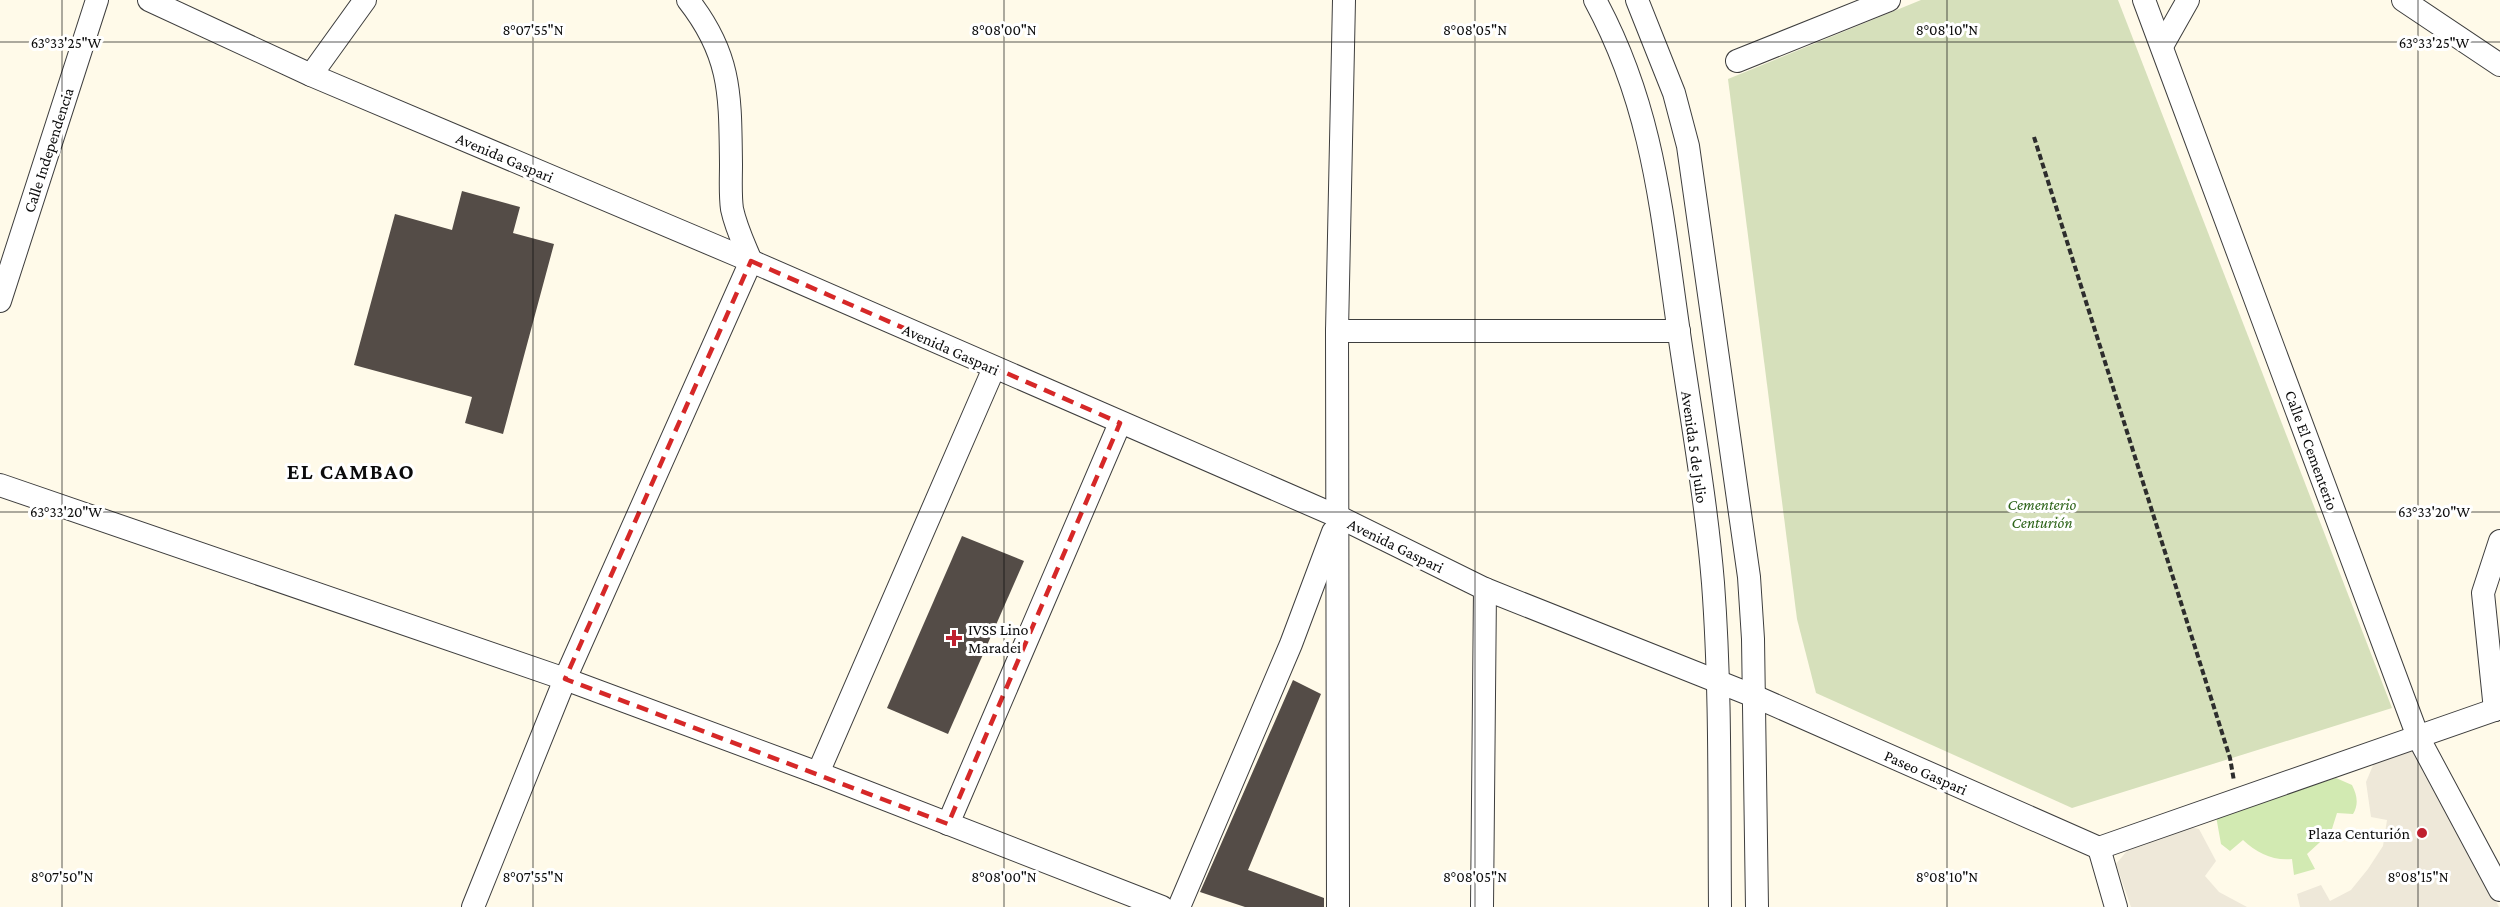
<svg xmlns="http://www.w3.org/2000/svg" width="2500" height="907" font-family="'Crimson Pro',serif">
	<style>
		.green { fill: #d2eab2 }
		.cemetery { fill: #d6e0bb }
		.plaza { fill: #eee8d9 }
		.building { fill: #544c47 }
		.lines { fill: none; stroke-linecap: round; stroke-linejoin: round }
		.minor-casing { stroke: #3e3e3e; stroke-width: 24 }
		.path { stroke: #2d2d2d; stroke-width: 4; stroke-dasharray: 6 3; stroke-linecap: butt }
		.minor { stroke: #fff; stroke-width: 22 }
		.marked { fill: none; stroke: #d62828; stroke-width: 4.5; stroke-dasharray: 12 8; stroke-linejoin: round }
		.ticks { fill: none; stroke: #0b0b0b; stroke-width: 1.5; stroke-opacity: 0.45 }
		.poi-dot { fill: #bf1f2e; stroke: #fff; stroke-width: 2 }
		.labels { text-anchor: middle; stroke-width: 6; stroke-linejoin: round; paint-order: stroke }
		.street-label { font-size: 16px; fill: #0b0b0b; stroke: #fff }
		.park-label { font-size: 16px; font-style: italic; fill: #2d641a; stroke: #fff }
		.poi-label { font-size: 16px; fill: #0b0b0b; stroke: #fff; text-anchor: start }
		.district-label { font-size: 22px; font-weight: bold; letter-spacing: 1.5px; fill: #0b0b0b; stroke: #fff }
		.ticks-label { font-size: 15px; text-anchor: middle; fill: #0b0b0b; stroke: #fff; stroke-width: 6; stroke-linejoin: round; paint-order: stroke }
	</style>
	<rect width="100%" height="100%" fill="#fffae9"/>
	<!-- green -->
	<path class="green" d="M2336,778l16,7c5,10 7,19 1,29l-16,-1 -6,19 -24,22 8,15 -21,6 -2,-16c-19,2 -35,-6 -49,-19l-13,11 -9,-7 -5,-28z"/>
	<!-- cemetery -->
	<polygon class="cemetery" points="1921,0 2118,0 2392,708 2072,808 1816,693 1797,619 1728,79"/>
	<!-- plaza -->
	<g class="plaza">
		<polygon points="2412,749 2431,778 2499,907 2300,907 2297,894 2321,885 2330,901 2351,890 2368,869 2383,846 2387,820 2371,817 2366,782 2374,763"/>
		<polygon points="2186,826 2199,829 2216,861 2205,876 2219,892 2247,907 2131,907 2116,864 2132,845"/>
	</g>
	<!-- building -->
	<g class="building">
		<polygon points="462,191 520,207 513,233 554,244 503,434 465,423 472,397 354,365 395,214 452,230"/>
		<polygon points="962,536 1024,561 948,734 887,708"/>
		<polygon points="1293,680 1321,694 1248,870 1324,898 1324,907 1245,907 1200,892"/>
	</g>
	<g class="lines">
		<defs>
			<g id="minor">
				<polyline points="149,0 311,75 751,261 1339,517 1485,589 1754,696 2099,848"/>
				<path d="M1595,0c58,107 66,208 83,326 12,85 28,171 35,257 8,107 6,216 7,324"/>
				<polyline points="1637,0 1674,93 1688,146 1749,577 1753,639 1757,907"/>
				<polyline points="2144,0 2418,737 2500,890"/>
				<polyline points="2403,0 2500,65"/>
				<polyline points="2162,46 2188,0"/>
				<polyline points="1737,61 1889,0"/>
				<polyline points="311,75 365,0"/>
				<polyline points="0,301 97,0"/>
				<polyline points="1337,331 1679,331"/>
				<polyline points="0,485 565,679 818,773 1162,907"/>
				<polyline points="2495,710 2483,593 2500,541"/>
				<polyline points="818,773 994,368"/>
				<polyline points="948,824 1120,423"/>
				<polyline points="2099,848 2500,708"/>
				<polyline points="2099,848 2116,907"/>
				<path d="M473,907l92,-228 186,-418c-7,-17 -15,-33 -19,-52 -2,-14 -1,-31 -1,-45 -1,-68 1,-108 -43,-164"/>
				<polyline points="1179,907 1291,644 1333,532"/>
				<polyline points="1338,907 1337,331 1344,0"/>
				<polyline points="1482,907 1485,589"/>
			</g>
		</defs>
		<!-- minor casing -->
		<use href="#minor" class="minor-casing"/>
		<!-- path -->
		<polyline class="path" points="2034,137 2230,758 2234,781"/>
		<!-- minor -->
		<use href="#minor" class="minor"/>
	</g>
	<!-- marked area -->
	<path class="marked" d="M751,261l369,162 -172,401 -383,-145z"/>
	<!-- ticks -->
	<path class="ticks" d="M62,0v907M533,0v907M1004,0v907M1475,0v907M1947,0v907M2418,0v907M0,42h2500M0,512h2500"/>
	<!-- markers -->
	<g class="poi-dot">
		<path d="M951 629h6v6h6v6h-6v6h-6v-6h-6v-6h6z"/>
		<circle cx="2422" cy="833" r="6"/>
	</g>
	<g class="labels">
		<!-- street labels -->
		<g class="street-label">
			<text transform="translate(48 150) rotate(-72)" y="6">Calle Independencia</text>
			<text transform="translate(505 157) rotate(23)" y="6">Avenida Gaspari</text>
			<text transform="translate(951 349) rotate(24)" y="6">Avenida Gaspari</text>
			<text transform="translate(1695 447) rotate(82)" y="6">Avenida 5 de Julio</text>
			<text transform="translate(2312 450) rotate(70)" y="6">Calle El Cementerio</text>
			<text transform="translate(1396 545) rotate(26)" y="6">Avenida Gaspari</text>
			<text transform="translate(1926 772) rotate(24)" y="6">Paseo Gaspari</text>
		</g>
		<!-- park labels -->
		<g class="park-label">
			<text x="2042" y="510">Cementerio<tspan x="2042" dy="18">Centurión</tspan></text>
		</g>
		<!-- poi labels -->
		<g class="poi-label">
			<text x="968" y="635">IVSS Lino<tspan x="968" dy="18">Maradei</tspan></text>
			<text x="2410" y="839" text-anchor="end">Plaza Centurión</text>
		</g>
		<!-- district labels -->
		<g class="district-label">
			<text x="351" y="479">EL CAMBAO</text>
		</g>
	</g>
	<g class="ticks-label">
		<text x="533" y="35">8°07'55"N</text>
		<text x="1004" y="35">8°08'00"N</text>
		<text x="1475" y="35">8°08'05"N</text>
		<text x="1947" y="35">8°08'10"N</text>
		<text x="2434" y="48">63°33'25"W</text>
		<text x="66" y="48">63°33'25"W</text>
		<text x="2434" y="517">63°33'20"W</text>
		<text x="66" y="517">63°33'20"W</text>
		<text x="62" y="882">8°07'50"N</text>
		<text x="533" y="882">8°07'55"N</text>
		<text x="1004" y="882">8°08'00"N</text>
		<text x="1475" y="882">8°08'05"N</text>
		<text x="1947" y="882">8°08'10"N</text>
		<text x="2418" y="882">8°08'15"N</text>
	</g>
</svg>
